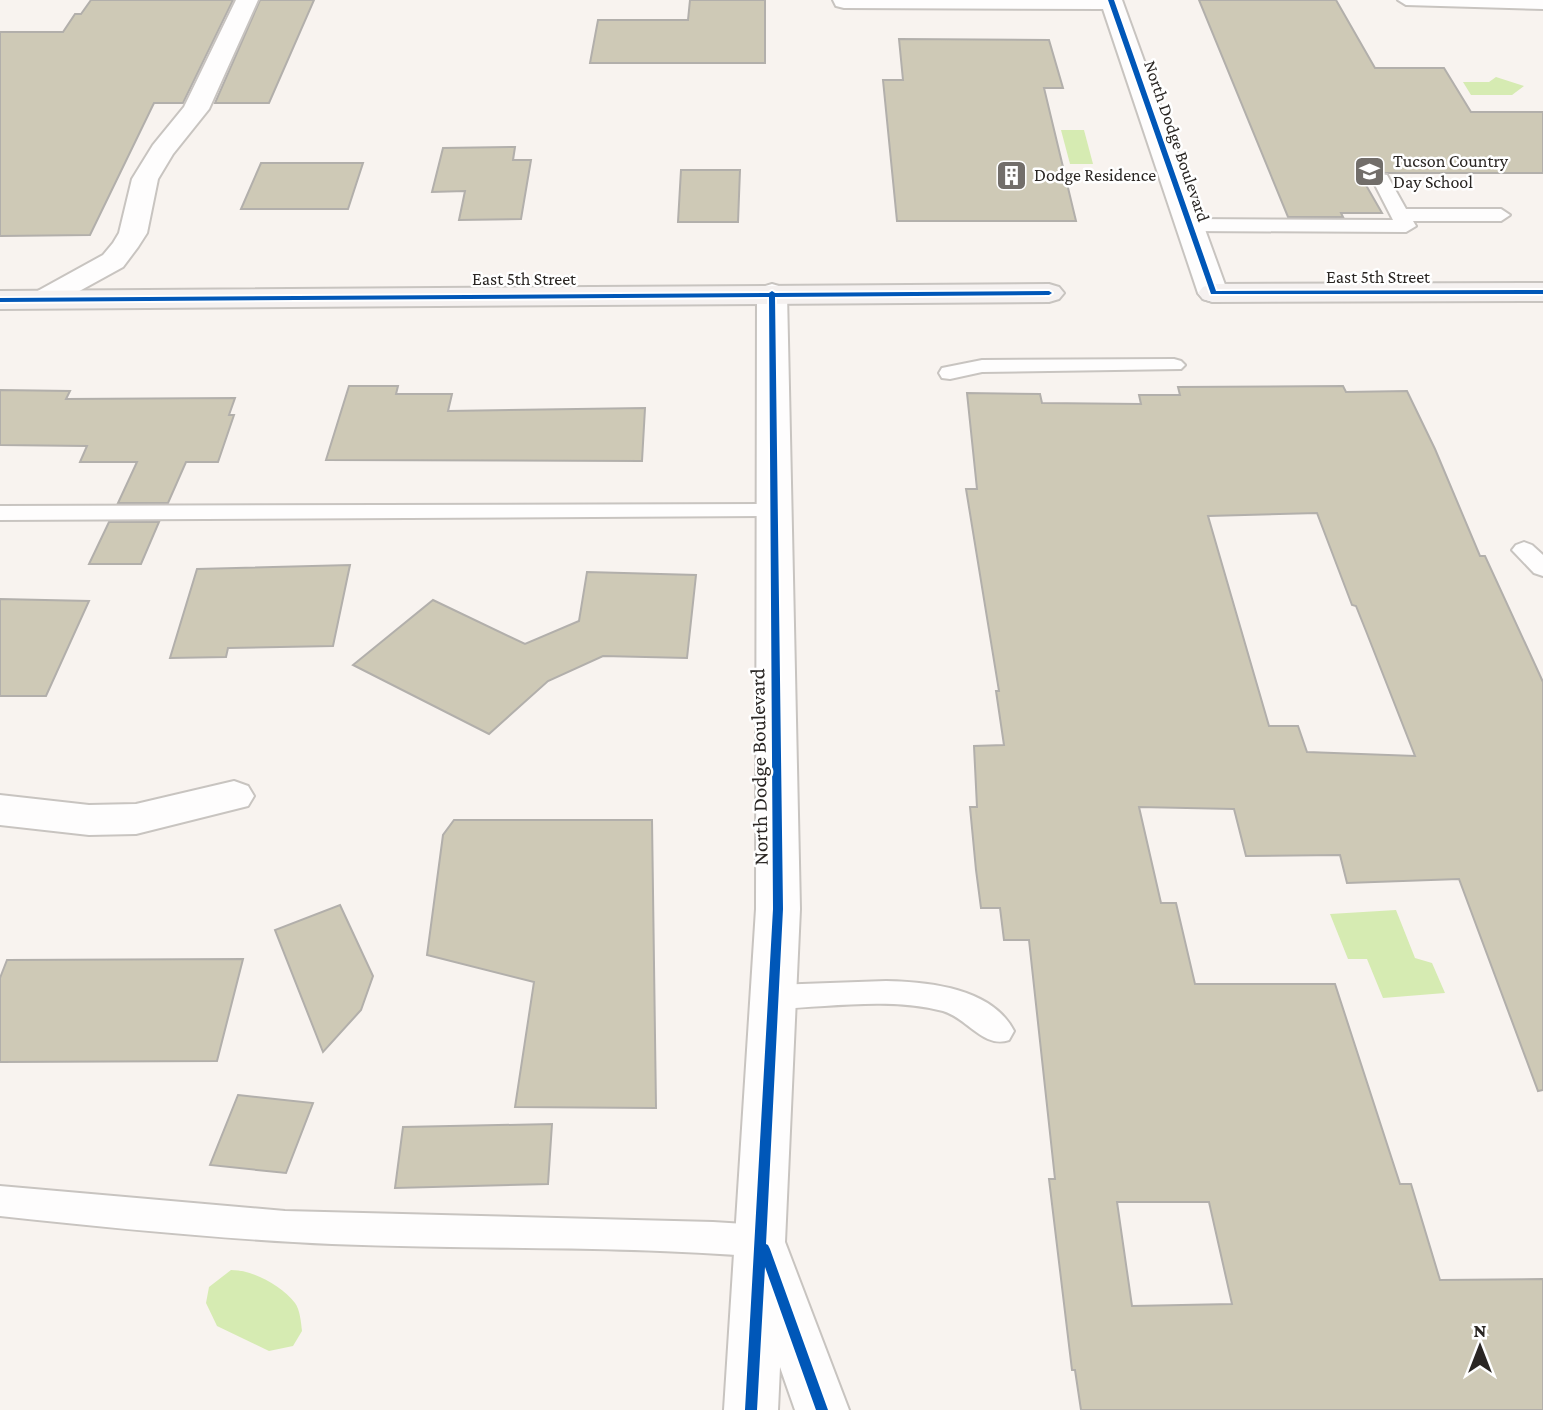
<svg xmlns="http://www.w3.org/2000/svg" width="1543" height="1410" font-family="'Crimson Pro',serif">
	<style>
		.water { fill: #d6ebb2 }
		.building { fill: #cec9b6; stroke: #b2afab; stroke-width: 2; fill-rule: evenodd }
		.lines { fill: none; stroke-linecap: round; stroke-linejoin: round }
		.lane-casing { stroke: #c8c4c0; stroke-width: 4 }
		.street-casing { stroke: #c8c4c0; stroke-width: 4 }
		.secondary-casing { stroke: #c8c4c0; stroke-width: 4 }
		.lane { fill: #fefdfd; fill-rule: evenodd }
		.street { fill: #fefdfd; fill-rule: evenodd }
		.secondary { fill: #f5f1f0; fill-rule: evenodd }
		.cycleway-casing { stroke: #fff; stroke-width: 4 }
		.cycleway { fill: #0057b8; fill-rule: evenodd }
		.labels { text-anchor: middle; stroke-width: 5; stroke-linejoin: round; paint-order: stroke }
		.far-street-label { font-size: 18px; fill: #2a2623; stroke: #fff }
		.far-poi-label { font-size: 18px; fill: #2a2623; stroke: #fff; text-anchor: start }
		.street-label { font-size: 21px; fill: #2a2623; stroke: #fff }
	</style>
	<rect width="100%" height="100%" fill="#f8f3ef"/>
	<!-- water -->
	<g class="water">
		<polygon points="1496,77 1524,86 1512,95 1471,95 1463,82 1489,82"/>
		<polygon points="1061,130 1084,130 1093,164 1070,164"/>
		<polygon points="1396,910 1415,958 1432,963 1445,993 1383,998 1367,959 1348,959 1330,914"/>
		<path d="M231,1270c22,0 50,15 64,33 5,7 6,19 7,28l-9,15 -24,5 -52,-25 -11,-23 3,-16z"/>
	</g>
	<!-- building -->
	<g class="building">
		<polygon points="91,0 233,0 183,103 154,103 90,235 0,236 0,32 63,32 75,14 81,14"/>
		<polygon points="260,0 314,0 269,103 215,103"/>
		<polygon points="690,0 765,0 765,63 590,63 598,20 688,20"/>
		<polygon points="1199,0 1336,0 1375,68 1444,68 1471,112 1543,112 1543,173 1359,173 1382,213 1341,213 1343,217 1288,217"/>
		<polygon points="899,39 1049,40 1063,88 1044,88 1076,221 897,221 883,80 903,80"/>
		<polygon points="515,147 513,160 531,160 521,219 459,220 465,191 432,192 443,148"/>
		<polygon points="261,163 363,163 348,209 241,209"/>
		<polygon points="681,170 740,170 738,222 678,222"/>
		<polygon points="349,386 398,386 396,394 452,394 448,411 645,408 642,461 326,460"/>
		<path d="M1343,386l3,6 61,-1 28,58 45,107h5l58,126v408l-5,1 -79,-212 -112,4 -7,-28 -94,1 -12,-47 -95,-2 22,96h15l19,81h140l65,200h11l29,96 103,-1v131h-462l-6,-40h-3l-23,-191h6l-26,-239h-25l-4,-32h-19l-5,-38 -6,-63h7l-3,-61 30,-1 -8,-54h3l-33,-202h11l-10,-96 73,1 2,9 99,1 -2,-9h41l-2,-8zM1317,513l35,92 4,1 10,25 49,125 -108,-4 -9,-26h-29l-61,-210zM1117,1202h92l23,102 -100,2z"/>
		<polygon points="0,390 70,391 66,399 235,398 229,415 234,415 218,462 186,462 168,503 118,503 137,462 80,462 87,446 0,445"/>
		<polygon points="109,522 159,522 141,564 89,564"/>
		<polygon points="350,565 333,646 228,648 226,657 170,658 197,569"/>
		<polygon points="587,572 696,575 687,658 603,656 548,681 489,734 353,665 433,600 525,644 579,621"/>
		<polygon points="0,599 89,601 46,696 0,696"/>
		<polygon points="454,820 652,820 656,1108 515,1107 534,982 427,955 443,835"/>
		<polygon points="340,905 373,976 361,1010 323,1052 275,930"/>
		<polygon points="243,959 217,1061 0,1062 0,978 7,960"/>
		<polygon points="238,1095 313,1103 286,1173 210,1165"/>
		<polygon points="552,1124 548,1184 395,1188 403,1127"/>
	</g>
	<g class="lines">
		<defs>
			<g id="lane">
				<polygon points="1398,0 1543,0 1543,9 1406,5"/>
				<polygon points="1381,174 1387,175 1406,209 1501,209 1510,215 1501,221 1413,221 1416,226 1406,232 1189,231 1180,225 1189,219 1393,220 1372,179"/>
				<polygon points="1174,359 1181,361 1185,365 1181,369 982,372 950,379 942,378 939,373 942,368 982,360"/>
				<polygon points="774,504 782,506 786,511 782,516 0,520 0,506"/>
				<polygon points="1524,542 1532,545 1543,555 1543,576 1534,573 1512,550 1516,545"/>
				<path d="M886,981c43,1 106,7 128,50l-5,9c-25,9 -42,-22 -66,-29 -53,-14 -115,-4 -169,-2l-11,-3 -4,-9 4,-9 11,-3z"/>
				<path d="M0,1186l285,25 428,11 48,3 12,5 5,11 -5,11 -12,5c-143,-12 -286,-7 -429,-13 -111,-5 -221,-16 -332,-28z"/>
			</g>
			<g id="street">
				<polygon points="236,0 258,0 209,109 173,154 158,179 147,233 138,247 123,267 54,305 44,308 34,305 29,299 34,293 103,255 113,243 119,233 132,179 153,145 184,107"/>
				<polygon points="833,0 1122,0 1228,293 1223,299 1213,302 1203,299 1198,293 1103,9 844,8 836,6"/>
				<polygon points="772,284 782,287 787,293 800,909 785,1242 849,1410 795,1410 780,1367 778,1410 724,1410 756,909 757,293 762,287"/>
				<polygon points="234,781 248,786 254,796 248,806 136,834 89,835 0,825 0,795 89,805 136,804"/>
			</g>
			<g id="secondary">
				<polygon points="1543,283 1543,301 1213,302 1203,299 1198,293 1203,287 1213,284"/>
				<polygon points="1049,284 1059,287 1064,293 1059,299 1049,302 0,309 0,291"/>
			</g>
		</defs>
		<!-- lane casing -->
		<use href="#lane" class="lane-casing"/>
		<!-- street casing -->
		<use href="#street" class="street-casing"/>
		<!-- secondary casing -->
		<use href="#secondary" class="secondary-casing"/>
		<!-- lane -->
		<use href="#lane" class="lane"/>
		<!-- street -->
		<use href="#street" class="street"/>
		<!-- secondary -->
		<use href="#secondary" class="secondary"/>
		<defs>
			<g id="cycleway">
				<polygon points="1108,0 1114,0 1216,291 1543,290 1543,294 1211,294"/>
				<polygon points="772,291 775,293 1049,291 1052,293 1049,295 775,297 783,909 766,1244 768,1245 770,1249 828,1410 816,1410 765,1267 757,1410 745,1410 773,909 769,297 0,302 0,298 769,293"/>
			</g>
		</defs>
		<!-- cycleway casing -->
		<use href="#cycleway" class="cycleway-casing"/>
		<!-- cycleway -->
		<use href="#cycleway" class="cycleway"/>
	</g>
	<!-- icons -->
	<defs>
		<symbol id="school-square" viewBox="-11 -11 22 22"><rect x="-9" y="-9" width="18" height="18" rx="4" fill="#726e6a" stroke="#fff"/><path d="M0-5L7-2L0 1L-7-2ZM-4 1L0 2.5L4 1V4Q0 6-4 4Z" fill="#fff"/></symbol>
		<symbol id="building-square" viewBox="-11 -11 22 22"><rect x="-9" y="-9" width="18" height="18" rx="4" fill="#726e6a" stroke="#fff"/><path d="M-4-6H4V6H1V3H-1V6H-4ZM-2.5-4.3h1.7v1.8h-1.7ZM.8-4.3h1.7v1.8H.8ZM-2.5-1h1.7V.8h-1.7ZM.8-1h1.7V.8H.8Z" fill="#fff"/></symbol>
	</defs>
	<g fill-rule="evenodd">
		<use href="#school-square" x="1352" y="154" width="35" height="35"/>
		<use href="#building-square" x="994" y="158" width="35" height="35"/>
	</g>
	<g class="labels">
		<!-- far-street labels -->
		<g class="far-street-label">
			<text transform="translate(1177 141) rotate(71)" y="6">North Dodge Boulevard</text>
			<text x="1378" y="283">East 5th Street</text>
			<text x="524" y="285">East 5th Street</text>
		</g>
		<!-- far-poi labels -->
		<g class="far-poi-label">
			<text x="1393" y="167">Tucson Country<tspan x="1393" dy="21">Day School</tspan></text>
			<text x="1034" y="181">Dodge Residence</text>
		</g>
		<!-- street labels -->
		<g class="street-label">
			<text transform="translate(759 767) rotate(-91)" y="7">North Dodge Boulevard</text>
		</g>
	</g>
	<!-- north arrow -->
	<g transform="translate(1480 1347)" stroke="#ffffff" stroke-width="5" paint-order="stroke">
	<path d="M0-5L12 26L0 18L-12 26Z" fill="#2a2623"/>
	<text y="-10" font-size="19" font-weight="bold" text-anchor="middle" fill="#2a2623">N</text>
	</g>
</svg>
